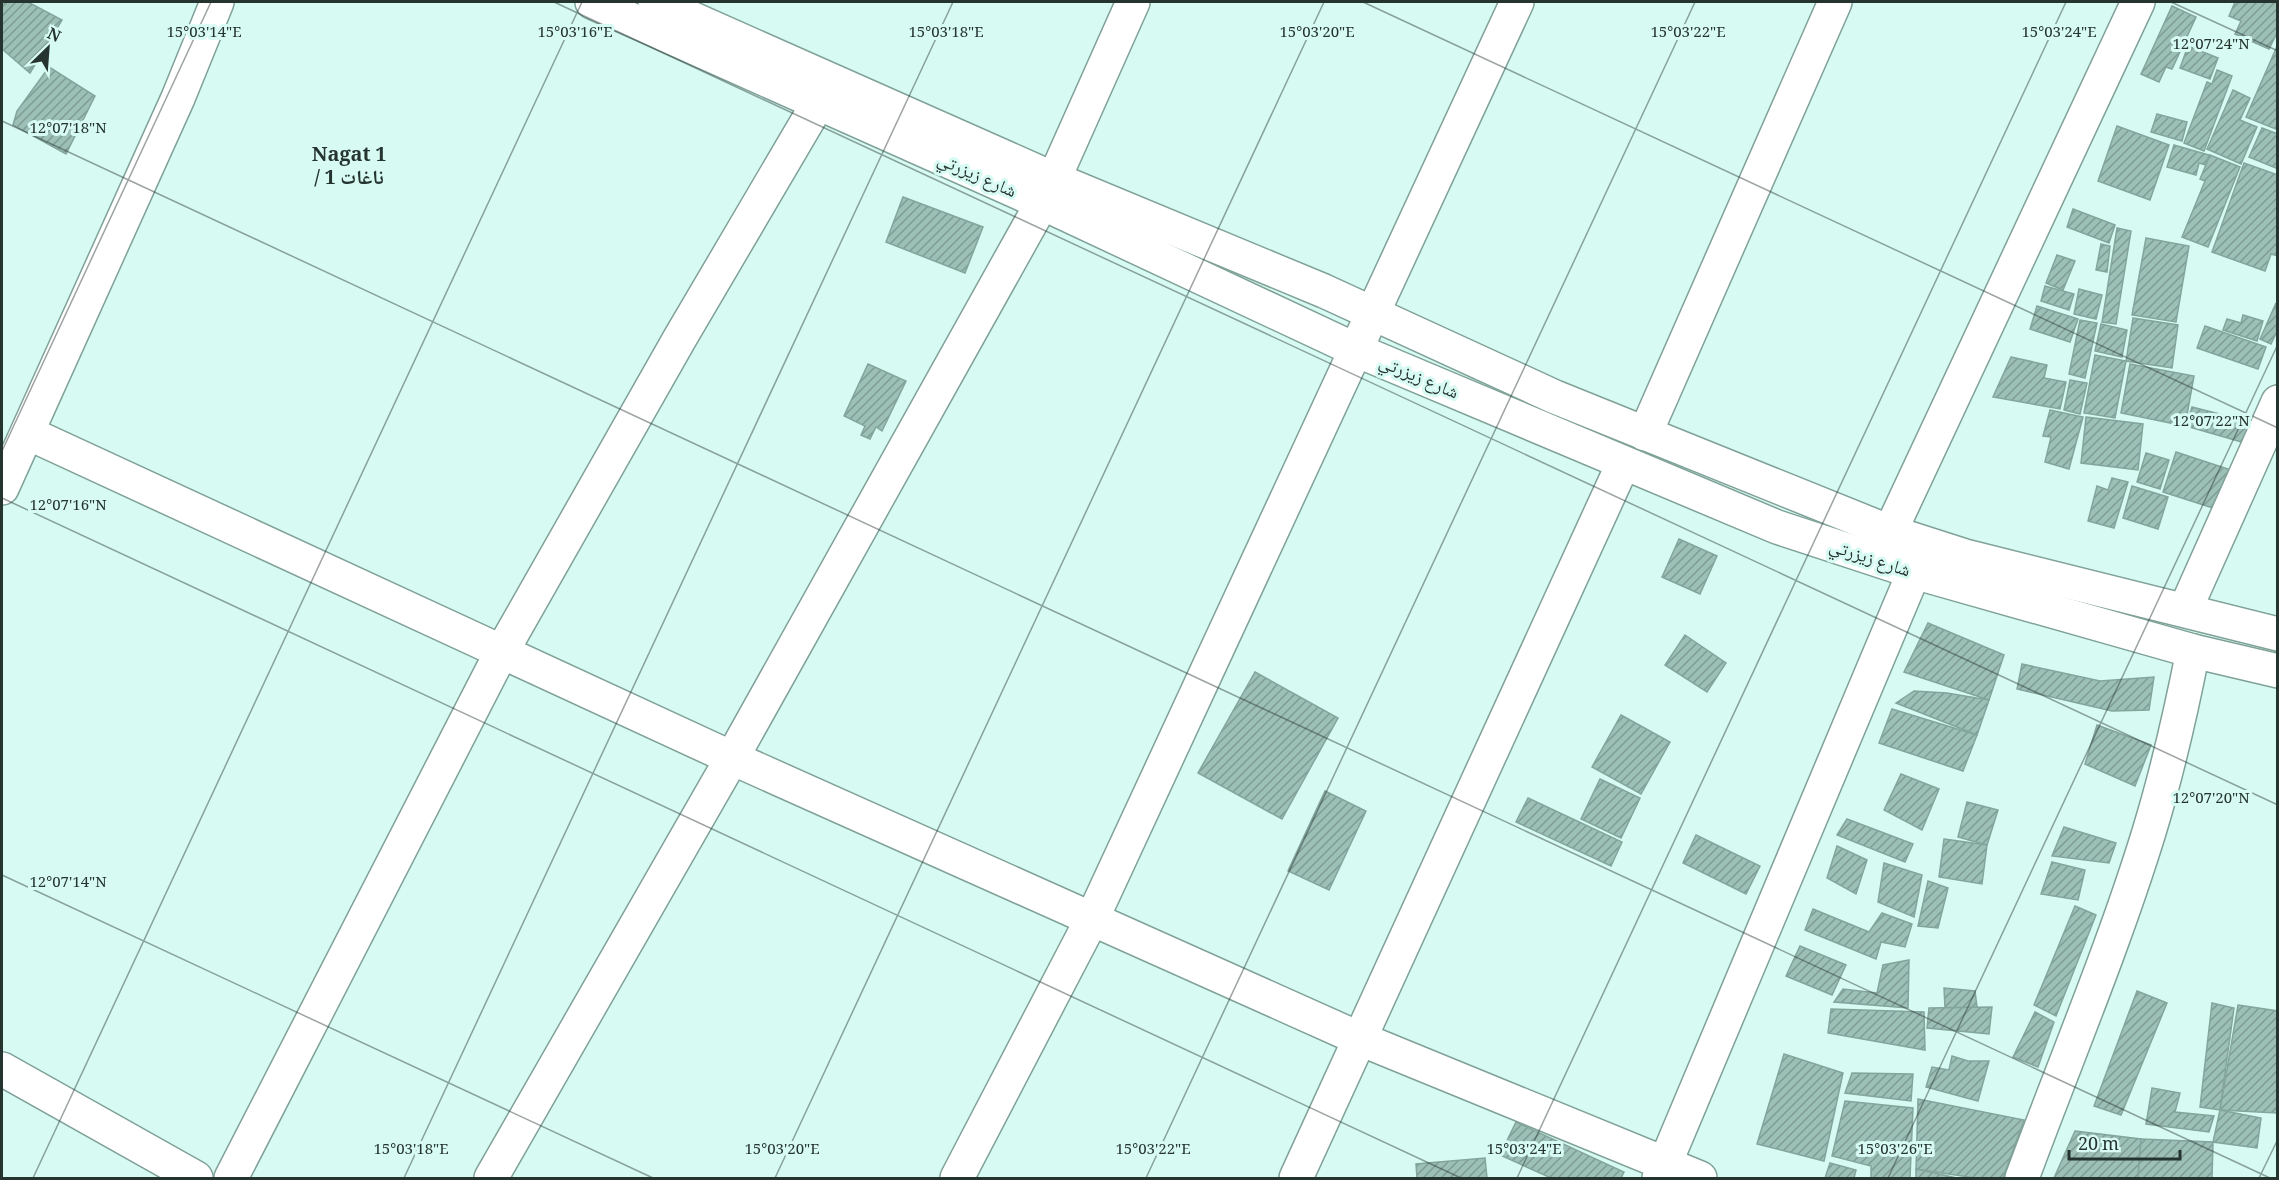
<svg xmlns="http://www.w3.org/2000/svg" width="2279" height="1180" font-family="Georgia,'Noto Naskh Arabic',serif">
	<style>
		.building { fill: url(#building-hatch); stroke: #83a59c; stroke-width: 1.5 }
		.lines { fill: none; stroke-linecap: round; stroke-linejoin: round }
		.minor-casing { stroke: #7fa198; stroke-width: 36 }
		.minor { stroke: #fff; stroke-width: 33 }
		.ticks { fill: none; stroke: #263430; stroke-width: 1.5; stroke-opacity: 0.45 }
		.labels { text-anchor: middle; stroke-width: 6; stroke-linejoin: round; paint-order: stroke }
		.street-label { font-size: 18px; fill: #263430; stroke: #d7fbf2 }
		.neighbourhood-label { font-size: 20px; font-weight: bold; fill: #263430; stroke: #d7fbf2 }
		.ticks-label { font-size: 15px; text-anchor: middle; fill: #263430; stroke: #d7fbf2; stroke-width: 6; stroke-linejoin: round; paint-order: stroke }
	</style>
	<defs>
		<pattern id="building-hatch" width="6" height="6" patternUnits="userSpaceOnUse" patternTransform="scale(1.5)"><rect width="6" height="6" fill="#9cbfb6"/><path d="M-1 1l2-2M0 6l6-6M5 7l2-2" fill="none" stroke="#7f9c94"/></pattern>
	</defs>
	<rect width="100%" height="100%" fill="#d7fbf2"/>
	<!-- building -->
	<g class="building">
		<polygon points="2,2 28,2 62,20 30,73 2,49"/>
		<polygon points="2235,2 2278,2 2278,31 2269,49 2235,34 2241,21 2229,16"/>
		<polygon points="2172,6 2196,17 2172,69 2166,67 2159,82 2141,74"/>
		<polygon points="2278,44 2278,130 2246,117"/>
		<polygon points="2188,46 2218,58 2210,79 2180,68"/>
		<polygon points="49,67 95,96 66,154 13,125 17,111"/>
		<polygon points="2217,70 2232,76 2204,151 2184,143 2207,82 2212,84"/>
		<polygon points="2233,90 2250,98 2240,120 2257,127 2241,164 2207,149"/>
		<polygon points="2157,114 2187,122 2182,141 2151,132"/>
		<polygon points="2117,126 2169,145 2150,200 2098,181"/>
		<polygon points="2262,128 2278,134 2278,169 2249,157"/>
		<polygon points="2174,145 2209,155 2206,165 2199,163 2196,175 2167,167"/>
		<polygon points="2210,155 2240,167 2208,247 2182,237 2205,181 2200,179"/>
		<polygon points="2244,163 2278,175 2278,256 2271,254 2265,271 2212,252"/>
		<polygon points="903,197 983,227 965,273 886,242"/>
		<polygon points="2073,209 2115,225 2109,243 2067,227"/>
		<polygon points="2117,228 2131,231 2116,324 2102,322"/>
		<polygon points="2146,238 2189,246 2176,322 2132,315"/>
		<polygon points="2101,244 2110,246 2107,272 2096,270"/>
		<polygon points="2057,255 2075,261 2063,290 2046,283"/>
		<polygon points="2045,286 2074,294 2069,310 2041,301"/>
		<polygon points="2079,289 2102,295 2096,319 2074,314"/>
		<polygon points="2276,303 2278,329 2271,344 2260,339"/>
		<polygon points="2037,306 2078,319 2070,342 2030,329"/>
		<polygon points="2243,315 2263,321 2257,341 2223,330 2227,319 2241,323"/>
		<polygon points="2133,318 2178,325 2172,368 2126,361"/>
		<polygon points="2080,320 2097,323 2085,378 2069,374"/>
		<polygon points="2101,324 2127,330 2122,357 2095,351"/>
		<polygon points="2205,326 2266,347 2258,369 2197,348"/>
		<polygon points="2095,355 2126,361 2115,418 2084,413"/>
		<polygon points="2011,357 2047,365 2044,378 2066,382 2060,409 1993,397"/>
		<polygon points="868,364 906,381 882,431 876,427 870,439 861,435 865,426 844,416"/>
		<polygon points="2130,364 2194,376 2185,426 2121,413"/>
		<polygon points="2070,380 2087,383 2080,414 2064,410"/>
		<polygon points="2192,407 2251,422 2245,443 2186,426"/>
		<polygon points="2050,410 2083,417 2069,469 2045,462 2051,437 2043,436"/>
		<polygon points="2086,417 2143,424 2138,470 2081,463"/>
		<polygon points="2176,452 2231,470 2219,510 2163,492"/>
		<polygon points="2146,453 2169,460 2160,489 2137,482"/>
		<polygon points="2112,478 2128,482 2114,528 2088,521 2097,486 2108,490"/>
		<polygon points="2132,486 2168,497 2158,529 2123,518"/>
		<polygon points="1679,539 1717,556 1700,594 1662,577"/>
		<polygon points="1928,623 2004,655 1989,700 1904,672"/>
		<polygon points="1685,635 1726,663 1707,692 1665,665"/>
		<polygon points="2022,664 2100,681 2154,677 2149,710 2112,711 2017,689"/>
		<polygon points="1255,672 1338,718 1282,819 1198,773"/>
		<polygon points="1914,691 1947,693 1989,700 1977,735 1896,703"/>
		<polygon points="1892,709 1977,735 1963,771 1879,743"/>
		<polygon points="1621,715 1670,742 1641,794 1592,767"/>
		<polygon points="2097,725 2151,745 2135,786 2085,764"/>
		<polygon points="1901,774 1939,789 1922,830 1884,810"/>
		<polygon points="1600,779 1640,798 1621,838 1581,819"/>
		<polygon points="1325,791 1366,811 1329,890 1288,871"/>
		<polygon points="1528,798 1622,842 1611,866 1516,822"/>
		<polygon points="1967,802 1998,810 1987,845 1958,837"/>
		<polygon points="1847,819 1913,844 1905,862 1837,835"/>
		<polygon points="2064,827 2116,843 2109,863 2052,856"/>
		<polygon points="1696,835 1760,866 1746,894 1683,863"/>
		<polygon points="1944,839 1987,845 1982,884 1939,877"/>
		<polygon points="1837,846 1867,860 1856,894 1827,878"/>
		<polygon points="2052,862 2085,870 2078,900 2041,894"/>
		<polygon points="1884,863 1922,875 1914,917 1878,902"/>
		<polygon points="1928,881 1948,888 1938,928 1918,926"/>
		<polygon points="2075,906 2096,915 2056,1016 2034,1005"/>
		<polygon points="1813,909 1869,932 1882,913 1912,924 1905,947 1881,942 1876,959 1805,930"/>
		<polygon points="1800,946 1846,965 1832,995 1786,976"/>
		<polygon points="1909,960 1908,1008 1834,1002 1843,989 1877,993 1883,965"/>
		<polygon points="1944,988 1975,991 1977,1007 1945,1008"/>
		<polygon points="2137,991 2167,1003 2121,1115 2094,1106"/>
		<polygon points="2212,1003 2234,1008 2220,1110 2200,1107"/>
		<polygon points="2238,1005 2278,1011 2277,1113 2220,1110"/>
		<polygon points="1992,1007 1989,1034 1927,1028 1929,1008"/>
		<polygon points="1831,1009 1924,1012 1925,1050 1828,1033"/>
		<polygon points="2035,1012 2054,1022 2038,1067 2013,1057"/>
		<polygon points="1784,1054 1843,1073 1824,1161 1757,1144"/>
		<polygon points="1952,1056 1968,1061 1989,1061 1978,1101 1926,1087 1932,1067 1949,1070"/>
		<polygon points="1852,1073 1913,1074 1911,1101 1845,1093"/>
		<polygon points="2152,1088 2180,1093 2175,1112 2214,1116 2209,1132 2146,1124"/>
		<polygon points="1918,1099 2024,1120 2003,1178 1975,1178 1916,1169"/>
		<polygon points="1845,1101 1913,1108 1910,1178 1871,1178 1871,1166 1832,1156"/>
		<polygon points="2220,1110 2261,1118 2257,1148 2213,1142"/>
		<polygon points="1516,1122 1624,1172 1621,1178 1551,1178 1500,1155"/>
		<polygon points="2075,1131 2141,1139 2138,1178 2054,1178"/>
		<polygon points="2141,1139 2213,1142 2212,1178 2138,1178"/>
		<polygon points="1485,1158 1487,1178 1417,1178 1416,1164"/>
		<polygon points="1830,1163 1856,1170 1854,1178 1825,1178"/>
		<polygon points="1916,1169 1957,1178 1916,1178"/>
	</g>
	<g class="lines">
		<defs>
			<g id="minor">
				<polyline points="592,2 1042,203 1356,350 1777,527 1914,572 2193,651 2278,671"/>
				<polyline points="655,2 1054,179 1324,291 1555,397 1890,532 1965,556 2278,634"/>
				<polyline points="1054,179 1133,2"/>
				<polyline points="28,433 732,758 1358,1038 1700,1178"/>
				<polyline points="1645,434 1835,2"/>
				<polyline points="2,488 178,98 217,2"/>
				<polyline points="1890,532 2138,2"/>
				<polyline points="2185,610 2278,402"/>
				<polyline points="2,1069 196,1178"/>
				<polyline points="231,1178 501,653 680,338 817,105"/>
				<polyline points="491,1178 732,758 1042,203"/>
				<polyline points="957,1178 1092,919 1517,2"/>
				<polyline points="1296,1178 1623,464"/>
				<polyline points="1659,1178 1914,572"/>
				<path d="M2022,1178c42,-114 91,-229 127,-346 18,-59 32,-120 44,-181"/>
			</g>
		</defs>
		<!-- minor casing -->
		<use href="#minor" class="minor-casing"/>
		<!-- minor -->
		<use href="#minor" class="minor"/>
	</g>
	<!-- ticks -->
	<path class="ticks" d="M554,2l1724,803M1363,2l915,426M2171,2l107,49M2,121l2268,1057M2,451l209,-449M2,498l1459,680M2,875l651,303M33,1178l549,-1176M404,1178l549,-1176M775,1178l549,-1176M1146,1178l549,-1176M1517,1178l549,-1176M1888,1178l390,-834M2259,1178l19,-39"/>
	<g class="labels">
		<!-- street labels -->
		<g class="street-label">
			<text transform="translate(977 175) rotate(24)" y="6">شارع زيزرتي</text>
			<text transform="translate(1419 377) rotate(23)" y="6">شارع زيزرتي</text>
			<text transform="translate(1870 558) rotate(18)" y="6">شارع زيزرتي</text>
		</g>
		<!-- neighbourhood labels -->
		<g class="neighbourhood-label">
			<text x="349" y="161">Nagat 1<tspan x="349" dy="23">/ ناغات 1</tspan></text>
		</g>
	</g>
	<g class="ticks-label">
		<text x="204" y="37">15°03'14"E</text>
		<text x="575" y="37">15°03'16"E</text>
		<text x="946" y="37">15°03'18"E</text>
		<text x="1317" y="37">15°03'20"E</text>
		<text x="1688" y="37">15°03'22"E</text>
		<text x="2059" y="37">15°03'24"E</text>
		<text x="2211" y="49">12°07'24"N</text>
		<text x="68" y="133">12°07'18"N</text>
		<text x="2211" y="426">12°07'22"N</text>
		<text x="68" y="510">12°07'16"N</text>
		<text x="2211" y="803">12°07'20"N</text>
		<text x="68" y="887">12°07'14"N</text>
		<text x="411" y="1154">15°03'18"E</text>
		<text x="782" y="1154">15°03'20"E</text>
		<text x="1153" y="1154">15°03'22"E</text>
		<text x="1524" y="1154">15°03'24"E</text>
		<text x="1895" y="1154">15°03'26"E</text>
	</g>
	<!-- border -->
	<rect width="2279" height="1180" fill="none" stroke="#263430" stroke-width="6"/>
	<!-- north arrow -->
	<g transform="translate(48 48) rotate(25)" stroke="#d7fbf2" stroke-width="4.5" paint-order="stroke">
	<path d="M0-4.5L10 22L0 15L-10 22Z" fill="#263430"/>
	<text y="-9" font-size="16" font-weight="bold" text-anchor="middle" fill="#263430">N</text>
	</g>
	<!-- scale -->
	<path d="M2069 1150v9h111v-9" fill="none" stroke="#263430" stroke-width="3"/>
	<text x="2078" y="1150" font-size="18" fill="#263430" stroke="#d7fbf2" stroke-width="4.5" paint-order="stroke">20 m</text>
</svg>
